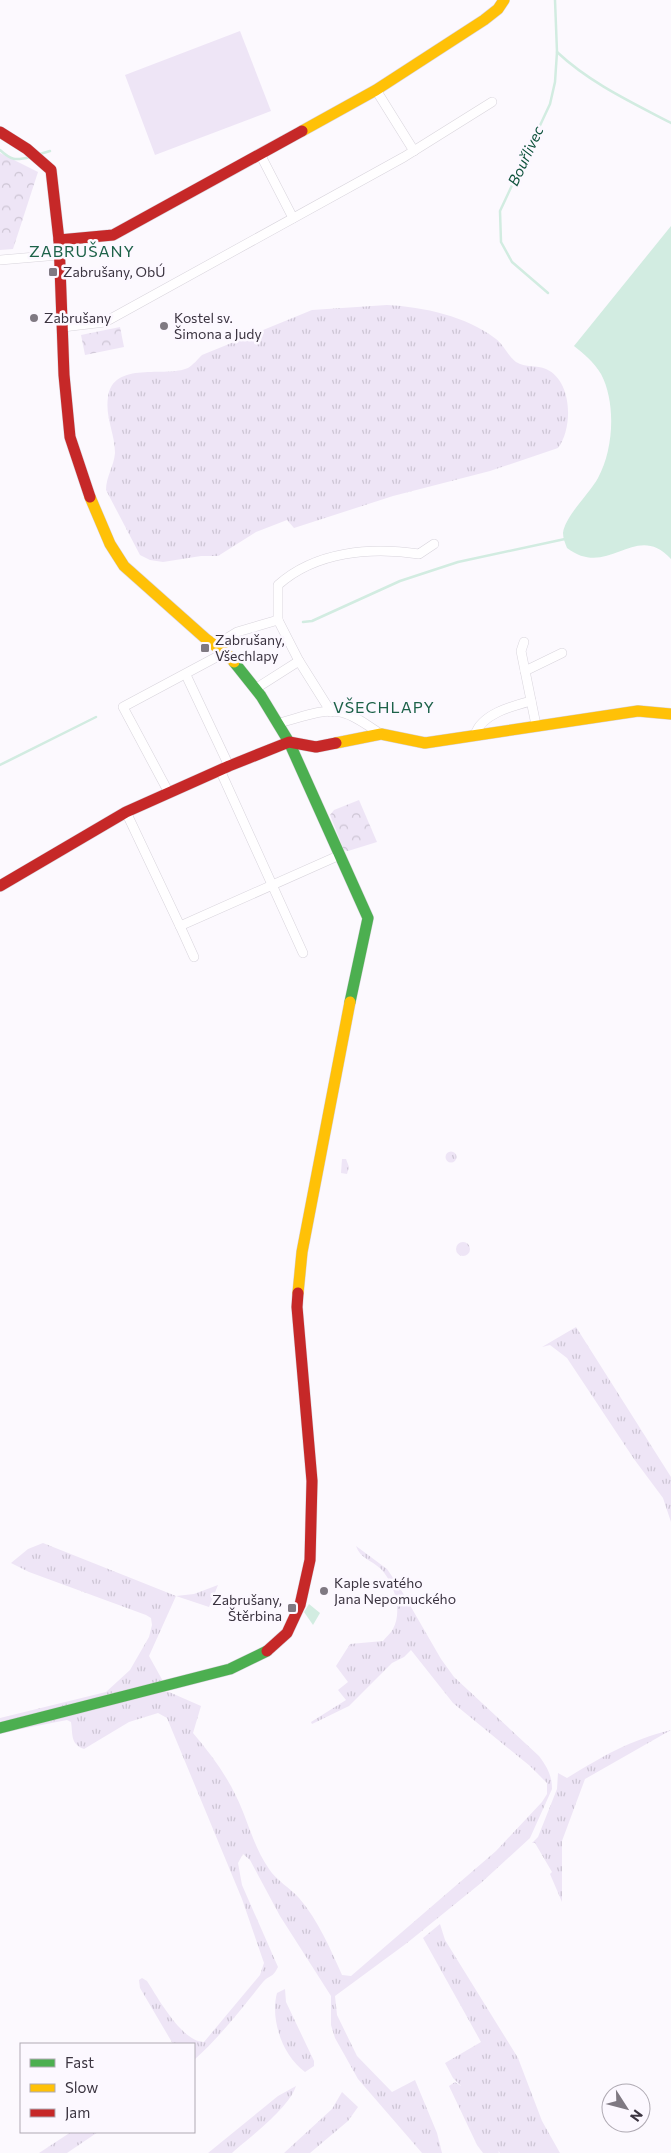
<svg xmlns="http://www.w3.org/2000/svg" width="671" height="2153" font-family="Commissioner,sans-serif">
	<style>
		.grass { fill: url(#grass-tufts) }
		.forest { fill: url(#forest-crowns) }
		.garden { fill: #eee5f6 }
		.water { fill: #d2ece1 }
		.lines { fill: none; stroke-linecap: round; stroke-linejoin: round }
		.stream { stroke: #d2ece1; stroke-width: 2.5 }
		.street-casing { stroke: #d8d4dc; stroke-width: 10 }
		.fast-casing { stroke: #d8d4dc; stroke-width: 12 }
		.slow-casing { stroke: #d8d4dc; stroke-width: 12 }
		.jam-casing { stroke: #d8d4dc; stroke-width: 12 }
		.street { stroke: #fffeff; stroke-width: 9 }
		.fast { stroke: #4caf50; stroke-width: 11 }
		.slow { stroke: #ffc107; stroke-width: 11 }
		.jam { stroke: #c62828; stroke-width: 11 }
		.poi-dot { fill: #7f7982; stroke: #fcf8ff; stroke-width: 2 }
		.labels { text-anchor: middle; stroke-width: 5; stroke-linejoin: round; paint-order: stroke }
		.poi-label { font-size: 14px; fill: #3b3440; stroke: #fcf8ff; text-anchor: start }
		.water-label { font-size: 15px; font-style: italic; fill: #0e523b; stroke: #fcf8ff }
		.quarter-label { font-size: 16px; letter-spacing: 1px; fill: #1d6249; stroke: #fcf8ff }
	</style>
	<defs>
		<pattern id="grass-tufts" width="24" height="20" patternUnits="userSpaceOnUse" patternTransform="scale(1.25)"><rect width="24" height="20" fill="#eee5f6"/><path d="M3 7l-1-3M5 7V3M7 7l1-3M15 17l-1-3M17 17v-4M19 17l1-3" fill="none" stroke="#cdc5d4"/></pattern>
		<pattern id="forest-crowns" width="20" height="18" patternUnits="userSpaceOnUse" patternTransform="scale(1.25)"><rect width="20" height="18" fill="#eee5f6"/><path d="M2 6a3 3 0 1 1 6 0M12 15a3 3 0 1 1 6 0" fill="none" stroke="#cdc5d4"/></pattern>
	</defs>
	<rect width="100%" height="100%" fill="#fcf9fe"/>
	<!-- grass -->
	<g class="grass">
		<path d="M387,305c37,2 79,11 109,34 8,6 12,17 20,23 9,6 21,3 30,7 27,12 27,59 12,79l-68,23 -97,25 -99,32 -7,-8 -31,12 -38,24h-17l-38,6 -13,-2 -10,-5 -34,-65c0,-13 8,-24 9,-37 0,-20 -10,-35 -7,-56 5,-37 58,-19 80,-29 5,-3 10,-9 14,-13l110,-45z"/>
		<circle cx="451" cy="1157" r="5.5"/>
		<polygon points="342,1159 346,1159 349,1167 347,1174 341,1173"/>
		<circle cx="463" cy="1249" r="7"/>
		<polygon points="576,1327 671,1477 671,1522 663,1498 634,1459 567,1358 550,1345 542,1347"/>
		<polygon points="43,1543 176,1596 194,1594 218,1585 209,1607 176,1596 149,1656 164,1683 0,1724 0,1718 106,1692 130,1670 149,1637 152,1625 151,1618 146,1615 29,1572 11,1563 28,1549"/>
		<path d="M356,1546l31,23 13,19 41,71 13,18 85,79c8,11 13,19 13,33l-22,49 -49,45 -74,60 -72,53 2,19 20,41 35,36 23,-12 22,53 5,20h-20l-64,-74 -23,-41 -4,-13v-29l-51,-80 -30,-56 -7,-6 -5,9 4,22 36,82c-6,12 -8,7 -15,15 -22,27 -43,55 -69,78v-16h-21l-33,-56 -1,-8 3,-2 5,3c11,17 35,61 57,61l56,-67 4,-12 -22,-64 -75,-181 -9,-5 -29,9 -45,27c-14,-5 -11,-15 -13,-27l-4,-2 -67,13 162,-41h7l32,14 -8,27c17,20 32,40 43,63 12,24 17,50 33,73 7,11 21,19 30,29 19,22 31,50 43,77l9,1 145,-125 46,-49 5,-8v-11l-17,-17 -77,-63 -42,-53 -7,7 -12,6 -43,43 -37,18 -1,-2 35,-22 -8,-10 10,-8 -12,-16 14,-22 33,-3c3,-4 8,-8 10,-12 10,-18 1,-46 -12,-60 -10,-9 -21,-11 -25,-23z"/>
		<path d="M671,1730l-86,49 -23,62v61l-12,-28 2,-2 -17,-29h-3l6,-6 19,-48 1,-16 9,5c36,-22 63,-38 104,-48z"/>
		<polygon points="440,1924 445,1940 518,2058 542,2121 560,2153 500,2153 498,2151 499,2153 483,2153 477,2145 449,2086 455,2082 461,2086 453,2078 445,2063 481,2042 423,1938"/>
		<path d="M285,1989l1,13 28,59v5l-9,6c-23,-17 -35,-53 -28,-79z"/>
		<path d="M296,2086c-7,22 -46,51 -64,67h-24l70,-57z"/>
		<polygon points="342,2092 358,2107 348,2121 310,2153 284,2153 332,2109"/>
		<polygon points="71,2132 98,2132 67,2153 39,2153"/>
	</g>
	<!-- forest -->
	<g class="forest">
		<polygon points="0,153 38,172 13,249 0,250"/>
		<polygon points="120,327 124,347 85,355 81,335"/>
		<polygon points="359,800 377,842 348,851 344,850 330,815 334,810"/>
	</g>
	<!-- garden -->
	<polygon class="garden" points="240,31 271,111 155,155 125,75"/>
	<!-- water -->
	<g class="water">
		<path d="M671,226v333c-36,-39 -62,21 -104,-11 -2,-5 -4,-10 -4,-15 2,-17 27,-40 35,-55 16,-29 18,-76 3,-104 -7,-12 -17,-20 -27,-28z"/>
		<polygon points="309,1604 320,1613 313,1625 304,1612"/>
	</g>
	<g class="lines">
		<!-- stream -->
		<g class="stream">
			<path d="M557,52c33,31 74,50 114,71"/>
			<path d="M0,150c11,10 15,11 30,7"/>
			<polyline points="40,154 50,151"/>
			<polyline points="548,293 512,262 501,242 500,211 550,104 555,82 557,52 555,0"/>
			<polyline points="303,622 312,621 400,581 458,562 565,539"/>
			<polyline points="0,765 96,717"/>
		</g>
		<defs>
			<g id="street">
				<polyline points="376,90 414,151"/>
				<polyline points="260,154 293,218"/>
				<polyline points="0,260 59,255"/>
				<polyline points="63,327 105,322 404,157 492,102"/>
				<path d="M278,620v-35c38,-34 93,-38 141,-31l15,-10"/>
				<polyline points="524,642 521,651 536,725"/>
				<polyline points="214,646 237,632 278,620 299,661"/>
				<polyline points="525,671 562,653"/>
				<polyline points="186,675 229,766"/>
				<polyline points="255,689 299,661 331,712"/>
				<path d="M279,723c18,-4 42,-15 61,-11 14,2 29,15 41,22"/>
				<path d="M475,735c6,-21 37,-29 56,-34"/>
				<polyline points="220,770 303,953"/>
				<polyline points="169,793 123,707 224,653"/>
				<polyline points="126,812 180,926 340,855"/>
				<polyline points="180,926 194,957"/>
			</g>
			<g id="fast">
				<polyline points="234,662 261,696 289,742 368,918 350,1002"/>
				<polyline points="0,1728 230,1669 267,1651"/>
			</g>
			<g id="slow">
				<polyline points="302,131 376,90 484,20 498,9 504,0"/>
				<polyline points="90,497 110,544 124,566 206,639 228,655 234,662"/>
				<polyline points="336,743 381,734 425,743 638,711 671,714"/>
				<polyline points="298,1293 302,1252 350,1002"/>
			</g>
			<g id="jam">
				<polyline points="0,132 27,149 51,170 59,240 64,375 70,437 90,497"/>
				<polyline points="59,240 113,235 302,131"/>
				<polyline points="0,886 126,812 229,766 289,742 316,747 336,743"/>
				<polyline points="267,1651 287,1633 300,1605 310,1560 312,1481 297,1307 298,1293"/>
			</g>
		</defs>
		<!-- street casing -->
		<use href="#street" class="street-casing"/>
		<!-- fast casing -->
		<use href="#fast" class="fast-casing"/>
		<!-- slow casing -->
		<use href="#slow" class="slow-casing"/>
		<!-- jam casing -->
		<use href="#jam" class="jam-casing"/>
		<!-- street -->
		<use href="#street" class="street"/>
		<!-- fast -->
		<use href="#fast" class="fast"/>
		<!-- slow -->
		<use href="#slow" class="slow"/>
		<!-- jam -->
		<use href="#jam" class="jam"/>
	</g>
	<!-- markers -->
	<g class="poi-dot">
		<rect x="48" y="267" width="10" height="10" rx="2.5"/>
		<circle cx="34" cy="318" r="5"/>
		<circle cx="164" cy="326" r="5"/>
		<rect x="200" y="643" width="10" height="10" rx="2.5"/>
		<circle cx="324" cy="1591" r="5"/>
		<rect x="287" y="1603" width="10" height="10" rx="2.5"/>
	</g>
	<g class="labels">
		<!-- poi labels -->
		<g class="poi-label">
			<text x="63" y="277">Zabrušany, ObÚ</text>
			<text x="44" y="323">Zabrušany</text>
			<text x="174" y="323">Kostel sv.<tspan x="174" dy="16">Šimona a Judy</tspan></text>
			<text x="215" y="645">Zabrušany,<tspan x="215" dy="16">Všechlapy</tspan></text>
			<text x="334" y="1588">Kaple svatého<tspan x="334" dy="16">Jana Nepomuckého</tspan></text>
			<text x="282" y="1605" text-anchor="end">Zabrušany,<tspan x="282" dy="16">Štěrbina</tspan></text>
		</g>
		<!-- water labels -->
		<g class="water-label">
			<text transform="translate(526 156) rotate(-65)" y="5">Bouřlivec</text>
		</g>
		<!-- quarter labels -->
		<g class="quarter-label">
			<text x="82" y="257">ZABRUŠANY</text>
			<text x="384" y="713">VŠECHLAPY</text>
		</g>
	</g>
	<!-- legend -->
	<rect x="20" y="2043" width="175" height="90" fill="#fcf8ff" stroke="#afaab3"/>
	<rect x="30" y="2059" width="25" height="8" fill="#4caf50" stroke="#afaab3"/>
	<text x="65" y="2068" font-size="15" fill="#3b3440">Fast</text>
	<rect x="30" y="2084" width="25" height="8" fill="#ffc107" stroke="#afaab3"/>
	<text x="65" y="2093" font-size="15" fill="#3b3440">Slow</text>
	<rect x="30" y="2109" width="25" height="8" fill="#c62828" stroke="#afaab3"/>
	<text x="65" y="2118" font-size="15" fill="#3b3440">Jam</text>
	<!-- north arrow -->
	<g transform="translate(626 2108) rotate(126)"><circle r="24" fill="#fcf8ff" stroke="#afaab3"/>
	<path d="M0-4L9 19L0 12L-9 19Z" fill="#7f7982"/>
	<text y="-8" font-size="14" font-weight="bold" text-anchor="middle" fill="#3b3440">N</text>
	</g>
</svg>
